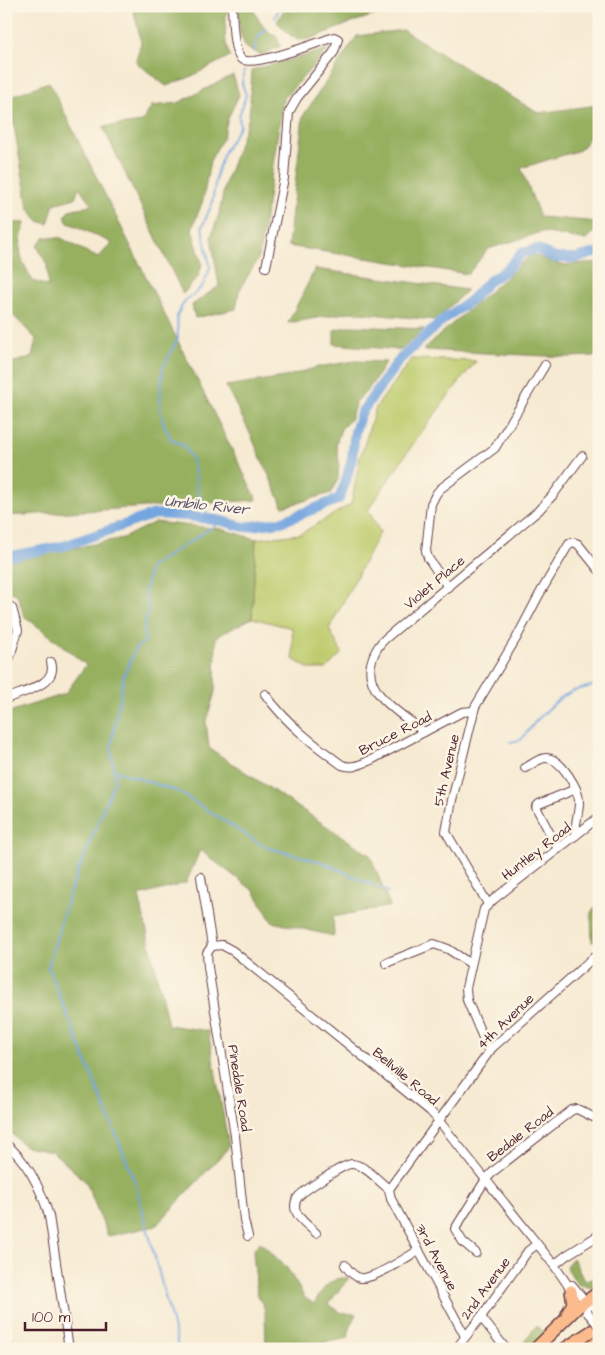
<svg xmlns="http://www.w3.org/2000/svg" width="605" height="1355" font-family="'Architects Daughter',sans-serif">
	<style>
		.green { fill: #becc6e; stroke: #84764c }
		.forest { fill: #96b061; stroke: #706846 }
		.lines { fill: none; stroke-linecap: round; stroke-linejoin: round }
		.stream { stroke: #74a5df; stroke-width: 2 }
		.river { stroke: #74a5df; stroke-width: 10 }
		.minor-casing { stroke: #643d44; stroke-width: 10 }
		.highway-casing { stroke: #643d44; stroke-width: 14 }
		.minor { stroke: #fff; stroke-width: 8 }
		.highway { stroke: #fbbb8d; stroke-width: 11 }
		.minor-bridge-casing { stroke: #643d44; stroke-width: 10; stroke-linecap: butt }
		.minor-bridge { stroke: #fff; stroke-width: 8 }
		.labels { text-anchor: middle; stroke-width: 5; stroke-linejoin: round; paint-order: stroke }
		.street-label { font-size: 14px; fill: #4a1f2b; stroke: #fcf5e5 }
		.water-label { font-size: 15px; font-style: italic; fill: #594e6a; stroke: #fcf5e5 }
	</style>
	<rect width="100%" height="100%" fill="#fcf5e5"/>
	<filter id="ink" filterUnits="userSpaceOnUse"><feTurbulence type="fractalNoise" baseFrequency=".02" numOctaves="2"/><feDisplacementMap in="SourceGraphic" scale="10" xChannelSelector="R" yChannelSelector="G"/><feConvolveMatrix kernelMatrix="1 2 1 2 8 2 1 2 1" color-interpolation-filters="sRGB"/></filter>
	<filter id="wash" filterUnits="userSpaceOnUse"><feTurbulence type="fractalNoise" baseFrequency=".0096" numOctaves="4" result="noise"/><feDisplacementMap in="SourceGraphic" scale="20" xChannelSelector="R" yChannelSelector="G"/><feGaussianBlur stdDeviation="1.12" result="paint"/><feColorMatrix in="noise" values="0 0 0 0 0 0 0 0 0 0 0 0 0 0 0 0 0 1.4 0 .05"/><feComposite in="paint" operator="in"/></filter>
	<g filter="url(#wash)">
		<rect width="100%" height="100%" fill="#f6ead2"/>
		<!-- green -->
		<path class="green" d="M412,359l64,2c-39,48 -74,98 -108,149l12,22 -51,97 13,24 -16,16h-17l-16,-10 -1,-31 -40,-10 4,-79 44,-5 51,-30 9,-46 16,-51z"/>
		<!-- forest -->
		<g class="forest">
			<path d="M130,6h96c1,18 -4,33 4,50l-42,22 -22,8 -30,-24 5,-20 -7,-30z"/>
			<path d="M238,6h14c6,14 11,24 25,31l3,9 -18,9 -16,-7 -6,-15z"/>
			<polygon points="286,6 384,6 390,10 353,22 310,39 300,40 290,35 277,22"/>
			<polygon points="403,30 538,113 599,105 599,122 596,129 580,150 521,168 540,217 599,222 599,227 586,240 542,232 488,249 468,274 288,246 303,116 357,36"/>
			<polygon points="329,49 283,99 259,257 239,291 236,309 195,318 192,305 219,286 211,237 219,214 225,184 249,117 252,70"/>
			<polygon points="233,75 239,95 228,118 223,137 210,161 203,200 192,229 202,264 198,277 183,294 103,127 142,122 152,106 178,103"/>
			<path d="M49,82l208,418 -251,16v-158l9,4 17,-5 4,-18 -30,-31v-86l19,1c-8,29 -6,33 8,58l15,5 -1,-21 -10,-19 8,-9 16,1 37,20 14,-15 -36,-17 -8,-3 -3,-6 4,-7 23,-5 -13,-18 -4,11 -21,6 -6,20 -10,-3 -10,-14 -19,-110z"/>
			<path d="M531,254l30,11 38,-3v94l-33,1 -143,-7c35,-33 73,-62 108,-96z"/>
			<polygon points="315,269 467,290 436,320 350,312 288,323"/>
			<polygon points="351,326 424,329 401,350 334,344 334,330"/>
			<polygon points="355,361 386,362 368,390 356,402 350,420 341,429 336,444 339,461 338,479 331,493 283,507 248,429 226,386 285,377 318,367"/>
			<polygon points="155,522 221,529 256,539 252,618 216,637 215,692 206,722 209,748 370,855 390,906 333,917 334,936 272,922 254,891 200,850 186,883 139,896 168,1025 208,1031 229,1147 156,1226 108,1236 86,1182 52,1151 25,1146 6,1129 6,713 65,694 86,665 53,638 24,616 17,594 6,590 6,562 123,538"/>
			<polygon points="599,905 599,941 592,942 591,912"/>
			<path d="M260,1242l27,26 18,30 9,6c8,-14 16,-28 35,-26l-21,26 14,9 14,1 -6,12 -2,12 -25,5v6h-57l-1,-39 -8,-17 -4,-42z"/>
			<polygon points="573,1258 584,1281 599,1275 599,1285 592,1288 577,1284 566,1266"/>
			<polygon points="536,1326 545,1333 531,1349 520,1349"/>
		</g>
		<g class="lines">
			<!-- stream -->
			<g class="stream">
				<polyline points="275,18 280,6"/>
				<polyline points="254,51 257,38 267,28"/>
				<polyline points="209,519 197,489 195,470 191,457 184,446 171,439 164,424 160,410 161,387 163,368 178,338 177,315 186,299 194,295 203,285 208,274 210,267 202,227 212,204 217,172 224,152 240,126 239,116 246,95 242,84 244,71"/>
				<polyline points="510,742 521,740 536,721 560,698 573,691 599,684"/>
				<path d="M592,766c-4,-20 4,-25 5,-42 1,-15 -3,-25 0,-39"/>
				<polyline points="114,770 179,792 265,847 322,862 388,892"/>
				<polyline points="177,1349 177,1341 135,1182 48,967 70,891 115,780 111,747 124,675 136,648 145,641 144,627 148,610 145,590 150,567 222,521"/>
			</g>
			<!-- river -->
			<polyline class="river" points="6,557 64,546 155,514 187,516 222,521 244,527 281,522 339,499 346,481 352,458 355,431 361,413 399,360 444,319 471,300 488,282 507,269 522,253 537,249 555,258 576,258 599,252"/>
		</g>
	</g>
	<g filter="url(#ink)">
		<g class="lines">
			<defs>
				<g id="minor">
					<path d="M232,6c1,13 0,44 9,53 11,9 78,-17 93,-22l4,2 -4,13 -37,46 -8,14 -5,66 -18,89"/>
					<polyline points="448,587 428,558 426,551 431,504 436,494 440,489 495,448 545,365"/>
					<polyline points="6,603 12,608 18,630 6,670"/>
					<path d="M265,694c21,29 48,50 77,71 11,4 19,-1 29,-5l91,-48 11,-1"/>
					<path d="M6,699c15,-7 53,-14 45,-37"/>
					<path d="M424,732c-23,-19 -65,-40 -51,-75 3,-8 7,-14 13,-19l152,-127 15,-16 29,-39"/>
					<path d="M525,768c6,-3 14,-10 21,-10 15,0 34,32 33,45 0,11 -5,21 -3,32"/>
					<polyline points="558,849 536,807 539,804 576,789"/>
					<polyline points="201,877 212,946"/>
					<polyline points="488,904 446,832 452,800 475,707 517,637 539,595 569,544 573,542 578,544 599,570"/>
					<polyline points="212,946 222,945 233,951 430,1111 439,1121 554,1265 574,1294"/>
					<polyline points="212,946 207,953 208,967 235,1136 244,1220 248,1236"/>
					<polyline points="386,963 434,944 448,949 471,964"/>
					<polyline points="489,1052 467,1000 466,988 484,909 494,899 599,817"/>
					<path d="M6,1144c22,18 35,45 43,72l20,133"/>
					<polyline points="389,1189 492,1048 593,958 599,957"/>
					<polyline points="389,1189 391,1199 465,1336"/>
					<path d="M316,1233c-7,-7 -21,-16 -21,-27 0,-4 1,-7 4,-10 6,-6 46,-33 53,-32 14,1 27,18 37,25"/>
					<polyline points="476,1253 463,1242 455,1229 486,1179 495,1170 572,1110 577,1109 593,1117 599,1115"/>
					<path d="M345,1265c4,6 8,11 15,13 13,2 47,-21 59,-28"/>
					<polyline points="554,1265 567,1255 599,1235"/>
					<polyline points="572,1285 599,1318"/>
					<polyline points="481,1317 506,1349"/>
					<polyline points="6,1337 9,1349"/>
					<polyline points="456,1349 481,1317 528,1251 537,1244"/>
				</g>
				<g id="highway">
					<polyline points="567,1314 573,1303 571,1291"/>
					<polyline points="535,1349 578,1307 599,1292"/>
					<polyline points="564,1349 599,1326"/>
					<polyline points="587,1349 599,1341"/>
				</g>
			</defs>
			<!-- minor casing -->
			<use href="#minor" class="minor-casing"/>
			<!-- highway casing -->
			<use href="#highway" class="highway-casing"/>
			<!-- minor -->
			<use href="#minor" class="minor"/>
			<!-- highway -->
			<use href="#highway" class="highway"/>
			<defs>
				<polyline id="minor-bridge" points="587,1312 599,1326"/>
			</defs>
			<!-- minor-bridge casing -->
			<use href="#minor-bridge" class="minor-bridge-casing"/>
			<!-- minor-bridge -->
			<use href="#minor-bridge" class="minor-bridge"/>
		</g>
	</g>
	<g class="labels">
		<!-- street labels -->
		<g class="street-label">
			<text transform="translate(434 582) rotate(-40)" y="5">Violet Place</text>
			<text transform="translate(395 733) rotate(-27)" y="5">Bruce Road</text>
			<text transform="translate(446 770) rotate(-77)" y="5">5th Avenue</text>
			<text transform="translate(536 851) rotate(-38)" y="5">Huntley Road</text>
			<text transform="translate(505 1021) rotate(-44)" y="5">4th Avenue</text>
			<text transform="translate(406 1076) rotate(40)" y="5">Bellville Road</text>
			<text transform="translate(240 1088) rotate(81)" y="5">Pinedale Road</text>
			<text transform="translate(520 1134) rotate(-38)" y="5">Bedale Road</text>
			<text transform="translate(437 1257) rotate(62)" y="5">3rd Avenue</text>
			<text transform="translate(485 1288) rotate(-54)" y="5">2nd Avenue</text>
		</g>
		<!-- water labels -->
		<g class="water-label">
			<text transform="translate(207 505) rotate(6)" y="5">Umbilo River</text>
		</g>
	</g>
	<!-- margin -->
	<rect width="605" height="1355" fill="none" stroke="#fcf5e5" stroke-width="25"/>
	<!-- scale -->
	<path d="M25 1322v8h81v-8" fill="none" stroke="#4a1f2b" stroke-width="2.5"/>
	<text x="32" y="1322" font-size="15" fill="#4a1f2b" stroke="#fcf5e5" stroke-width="4" paint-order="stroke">100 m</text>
</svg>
